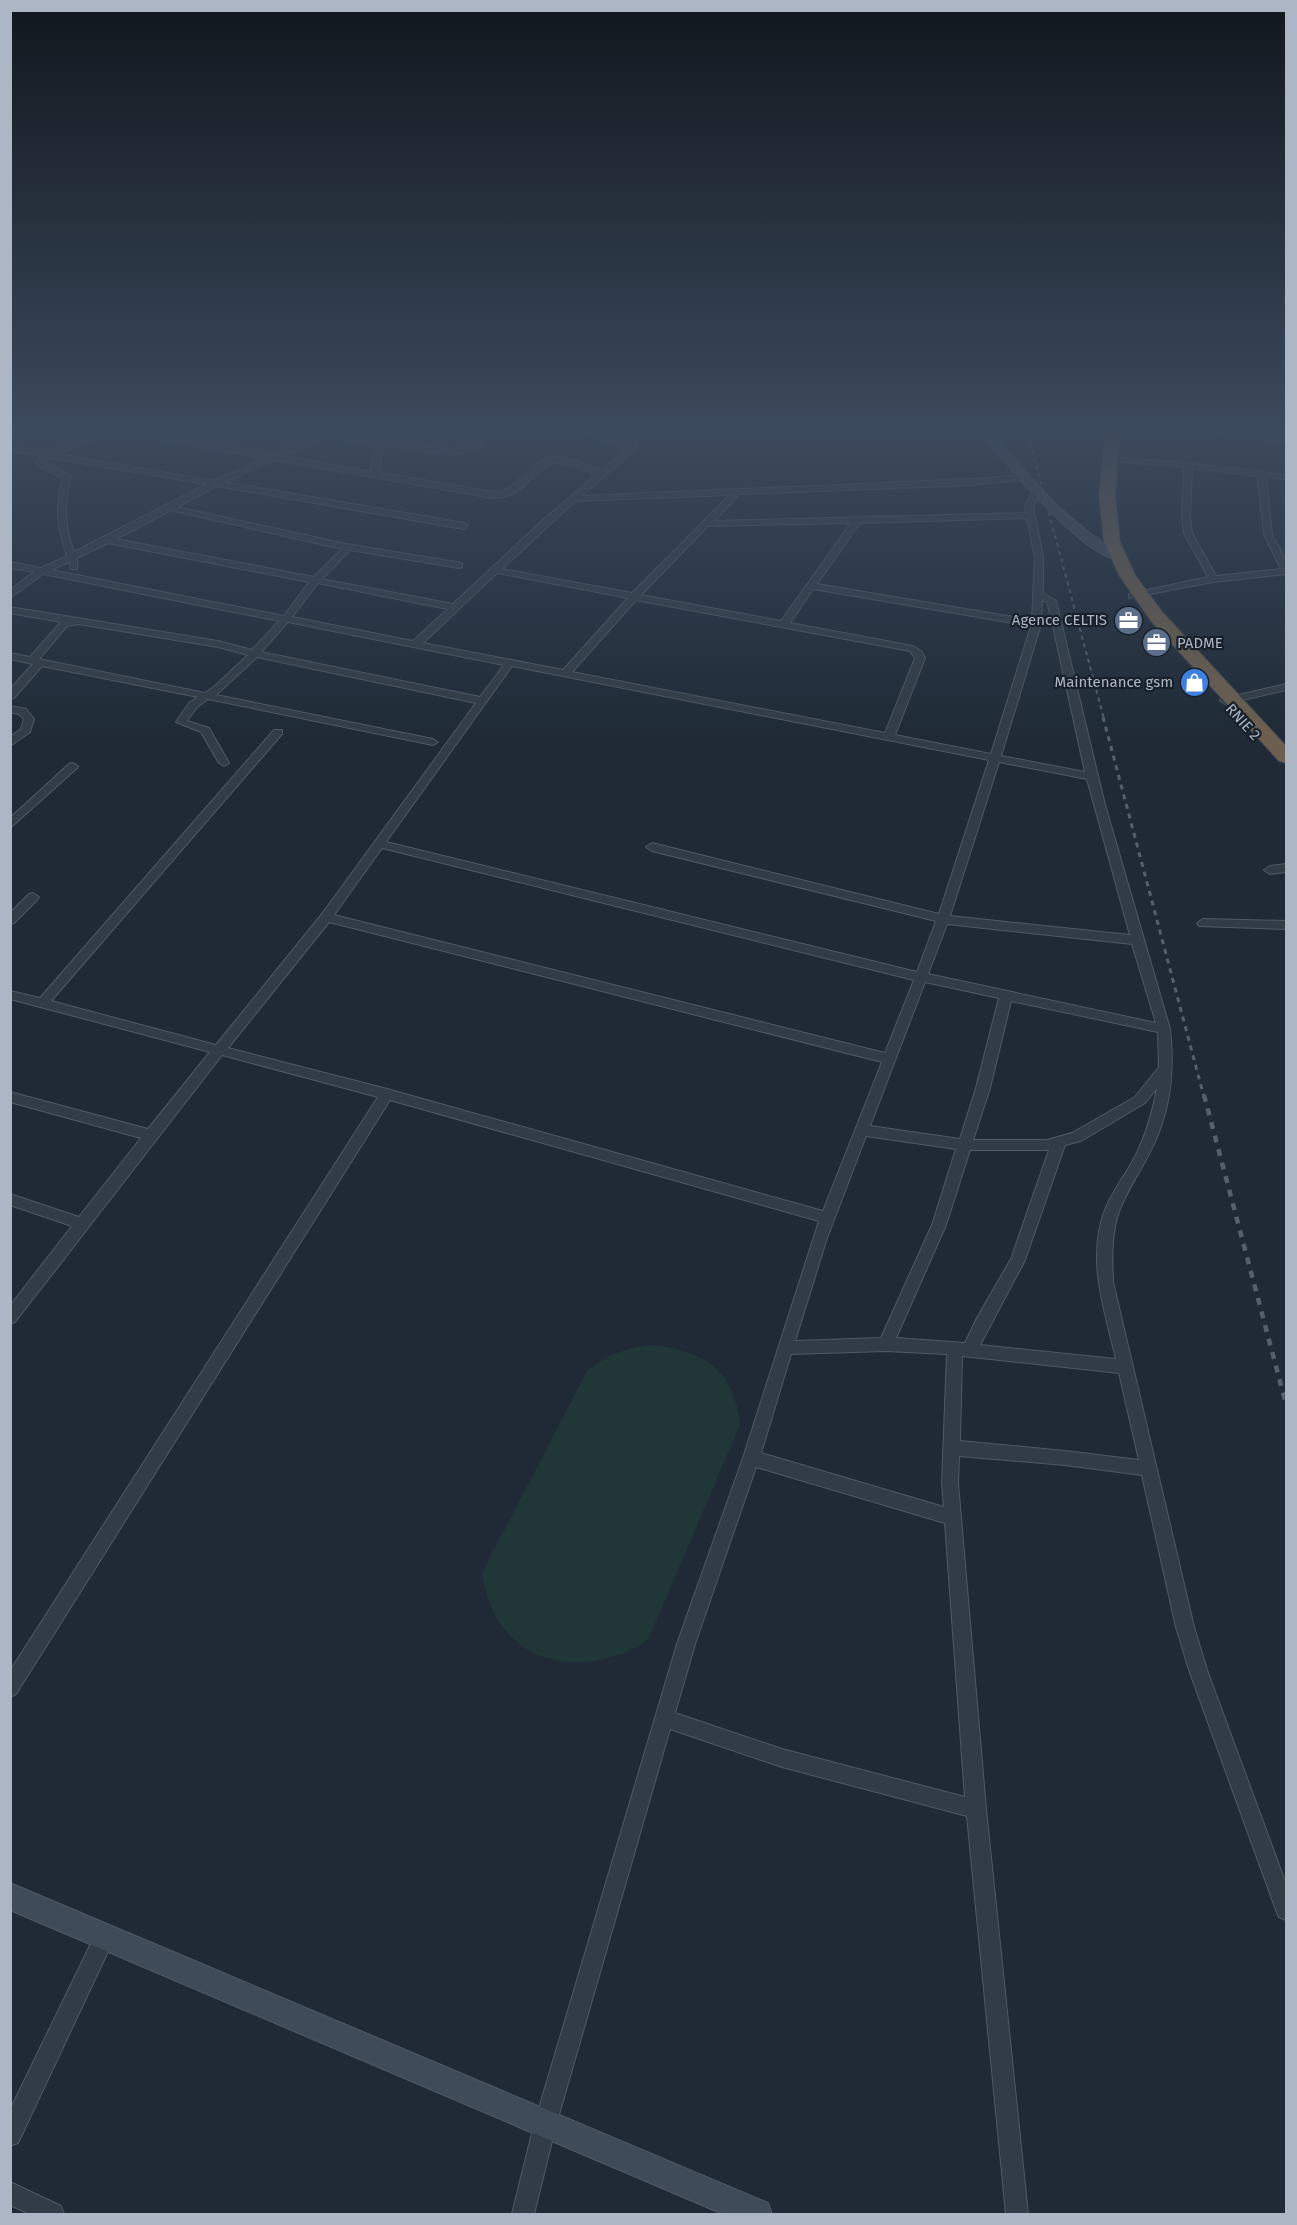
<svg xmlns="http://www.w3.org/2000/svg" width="1297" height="2225" font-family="'Fira Sans',sans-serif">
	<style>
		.green { fill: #213637 }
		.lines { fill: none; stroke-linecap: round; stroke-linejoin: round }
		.street-casing { stroke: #505965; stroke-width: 2 }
		.secondary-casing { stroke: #505965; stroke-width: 2 }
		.highway-casing { stroke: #3d4651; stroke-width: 2 }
		.street { fill: #323c46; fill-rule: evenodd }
		.secondary { fill: #404b5a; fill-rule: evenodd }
		.highway { fill: #6d5f4f; fill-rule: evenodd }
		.rail-far2 { stroke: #54606e; stroke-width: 2; stroke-dasharray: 4 4; stroke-linecap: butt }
		.rail-far1 { stroke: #54606e; stroke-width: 3; stroke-dasharray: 5 5; stroke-linecap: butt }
		.rail { stroke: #54606e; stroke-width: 4.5; stroke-dasharray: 7 7; stroke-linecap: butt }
		.labels { text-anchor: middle; stroke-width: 4.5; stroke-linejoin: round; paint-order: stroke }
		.far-poi-label { font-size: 15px; fill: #acb6c4; stroke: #18212b; text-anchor: end }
		.far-street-label { font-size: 15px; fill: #acb6c4; stroke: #18212b }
	</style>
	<rect width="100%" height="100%" fill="#1f2a36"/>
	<!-- green -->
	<path class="green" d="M650,1345c52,4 85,25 90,80l-92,215c-70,45 -154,22 -166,-67l105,-202c20,-16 38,-23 63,-26z"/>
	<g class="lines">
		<defs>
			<g id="street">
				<path d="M97,427c20,0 38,6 57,7 8,0 16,-7 27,-7l-15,9 107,18 51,-22 130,18 25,-8h3v4l-27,9 -73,-10 1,4 -4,20 4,4 110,19c30,0 35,-36 63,-35 12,0 33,9 46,13l23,-20 -51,-23h11l44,18 6,-18h8l-9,24 -53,45 392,-17 53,-4 4,2 -4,2 -53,6 -233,9 -26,27 312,-8 -1,-7 9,-16 7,2 -8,14 10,51v36l13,8 49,204 65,224c4,35 2,69 -11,103 -10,28 -29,51 -39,77 -9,23 -8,49 -7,73l81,345 13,43 79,214v36l-7,-3 -3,-7 -87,-240 -13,-43 -34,-152 -77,-10 -106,-9 -1,27 28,326 42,405h-22l-39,-398 -185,-49 -112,-38 -114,396 -22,89h-22l22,-89 143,-481 66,-186 76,-237 -429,-121 -374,594 -6,3v-26l368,-574 -156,-42 -207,267 -5,2v-18l62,-80 -62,-21v-11l69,23 62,-79 -131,-36v-10l138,37 62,-77 -200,-53v-8l30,7 234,-268h8v4l-231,267 165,44 106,-131 154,-211 -219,-46 -41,38 217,44 5,3 -5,3 -225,-46 -11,8 -10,14 22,7 20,35 -5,3 -5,-3 -18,-31 -25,-10 13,-19 9,-6 -156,-31 -28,32 -4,1v-10l23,-25 -23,-5v-6l20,4 31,-35 -51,-9v-6l208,34 34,9 27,-29 -236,-47 -33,24v-8l24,-18 -24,-4v-6l31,6 26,-12c-10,-27 -12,-51 -4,-78l-21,-10 -7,-6 7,-6 -32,-5v-5l39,6 38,-16zM106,430l159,28 -51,23 -156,-27 34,-15zM325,437l48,7 2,5 -4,20 2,3 -91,-16zM51,458l156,26 -133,68c-10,-25 -10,-49 -3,-75l-8,-6 -19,-9zM274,460l219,38c35,-1 34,-27 63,-36l41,12 -55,47 -89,83 -131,-25 28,-29 109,18 3,-1v-4l-116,-19 -169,-37 40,-21 247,43 4,-3 -4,-3 -240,-41zM730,495l-98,98 -130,-24 73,-68zM171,510l171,39 -28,28 -198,-38zM1027,518l8,39 -3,63 -215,-36 43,-61zM851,523l-70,98 -140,-26 67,-69zM108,543l201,39 -25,34 -233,-46 18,-8 2,7h6v-11zM497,573l131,25 -65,72 -140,-27zM318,583l130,26 -35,32 -121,-24zM813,589l218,37 -40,128 -96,-19 30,-77 -4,-7 -8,-5 -123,-23zM636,600l274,51 5,7 -30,75 -313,-61zM1042,600l5,2 4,15 34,155 -84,-16 40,-132zM288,622l216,43 -24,32 -219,-45zM79,624l139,23 30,8 -33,31 -10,7 -166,-34 28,-33zM512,666l477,94 -50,154 -287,-71 -6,4 6,4 284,70 -19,51 -531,-130zM999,762l88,17 43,156 -180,-19zM382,848l532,132 -29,73 -551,-138zM329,922l553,140 -59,149 -436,-122 -159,-41zM947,924l185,20 24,79 -228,-49zM925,982l74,16 -23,90 -16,51 -90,-13zM1011,1001l147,31 1,35 -24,30 -63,36 -25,7h-74l17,-52zM1157,1088c-5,27 -13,54 -27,78 -9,15 -19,28 -25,44 -19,48 0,102 11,149l-136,-14 45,-85 40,-115 16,-4 64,-38zM866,1136l90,13 -24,76 -51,113 -86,3 32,-103zM970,1150h79l-38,109 -34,59 -12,25 -69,-5 50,-113zM886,1351l61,3 -5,129 2,24 -183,-54 30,-99zM962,1356l157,17 20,87 -74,-9 -105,-10zM756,1467l189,56 20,274 -183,-48 -107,-36 20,-69z"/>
				<polygon points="1187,427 1209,427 1286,439 1286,443"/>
				<path d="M1105,457l83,6 98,12v4l-20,-2 6,57 14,27v13l-73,8 -84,16v-4l79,-17 -24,-44 -2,-15 2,-51 -76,-6 -4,-2zM1192,468l65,8 7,58 17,35 -65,7 -24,-43 -2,-15z"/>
				<polygon points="1286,684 1286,690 1225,704 1220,701 1221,699"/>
				<polygon points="10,706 26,709 34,719 30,732 10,746 10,737 21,729 24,719 19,714 10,712"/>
				<polygon points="73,763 78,766 77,768 10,828 10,818 69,764"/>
				<polygon points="1286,864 1286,872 1270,874 1264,870 1270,866"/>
				<polygon points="33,893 39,897 37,900 14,923 10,924 10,913 29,894"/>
				<polygon points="1203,919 1286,921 1286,929 1199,926 1197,923"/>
				<polygon points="105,1926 112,1929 115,1936 112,1943 18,2143 10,2146 10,2110 98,1929"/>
				<polygon points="10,2182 61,2206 64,2214 30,2214 10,2205"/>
			</g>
			<g id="secondary">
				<path d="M976,427h11c41,47 79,97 134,126v6c-32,6 -125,-106 -145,-132z"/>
				<polygon points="10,1883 768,2203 772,2214 723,2214 10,1910"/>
			</g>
			<polygon id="highway" points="1107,427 1121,427 1115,495 1120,542 1135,575 1163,613 1286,746 1286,763 1279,761 1151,621 1119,575 1104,542 1099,495"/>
		</defs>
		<!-- street casing -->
		<use href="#street" class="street-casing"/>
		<!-- secondary casing -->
		<use href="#secondary" class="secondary-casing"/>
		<!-- highway casing -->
		<use href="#highway" class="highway-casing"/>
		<!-- street -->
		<use href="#street" class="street"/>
		<!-- secondary -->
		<use href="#secondary" class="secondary"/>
		<!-- highway -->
		<use href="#highway" class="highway"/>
		<!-- rail-far2 -->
		<polyline class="rail-far2" points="1026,427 1104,719"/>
		<!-- rail-far1 -->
		<polyline class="rail-far1" points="1103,717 1204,1097"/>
		<!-- rail -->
		<polyline class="rail" points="1204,1095 1286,1404"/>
	</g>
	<!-- sky -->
	<linearGradient id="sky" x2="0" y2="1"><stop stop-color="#11171e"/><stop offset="0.58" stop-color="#3c4a5d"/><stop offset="1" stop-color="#3c4a5d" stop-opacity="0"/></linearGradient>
	<rect width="1297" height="739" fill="url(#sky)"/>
	<!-- icons -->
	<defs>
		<symbol id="office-disc" viewBox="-11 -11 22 22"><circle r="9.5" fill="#5c6f8a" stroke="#18212b"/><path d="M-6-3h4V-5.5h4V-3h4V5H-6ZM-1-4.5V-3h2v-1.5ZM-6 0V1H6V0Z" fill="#fff"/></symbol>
		<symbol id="shop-disc" viewBox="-11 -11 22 22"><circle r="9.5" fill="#3f7fe0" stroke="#18212b"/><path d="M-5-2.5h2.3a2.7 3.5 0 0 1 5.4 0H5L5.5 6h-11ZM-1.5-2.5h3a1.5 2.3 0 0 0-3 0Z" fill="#fff"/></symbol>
	</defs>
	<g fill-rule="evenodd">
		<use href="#office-disc" x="1112" y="604" width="33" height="33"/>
		<use href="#office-disc" x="1140" y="626" width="33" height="33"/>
		<use href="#shop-disc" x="1178" y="666" width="33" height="33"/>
	</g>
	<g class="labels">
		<!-- far-poi labels -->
		<g class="far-poi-label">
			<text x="1107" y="625">Agence CELTIS</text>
			<text x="1177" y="648" text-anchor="start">PADME</text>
			<text x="1173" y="687">Maintenance gsm</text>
		</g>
		<!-- far-street labels -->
		<g class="far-street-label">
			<text transform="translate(1243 722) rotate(48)" y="5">RNIE 2</text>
		</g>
	</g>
	<!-- border -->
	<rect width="1297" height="2225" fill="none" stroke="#acb6c4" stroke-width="24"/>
</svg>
